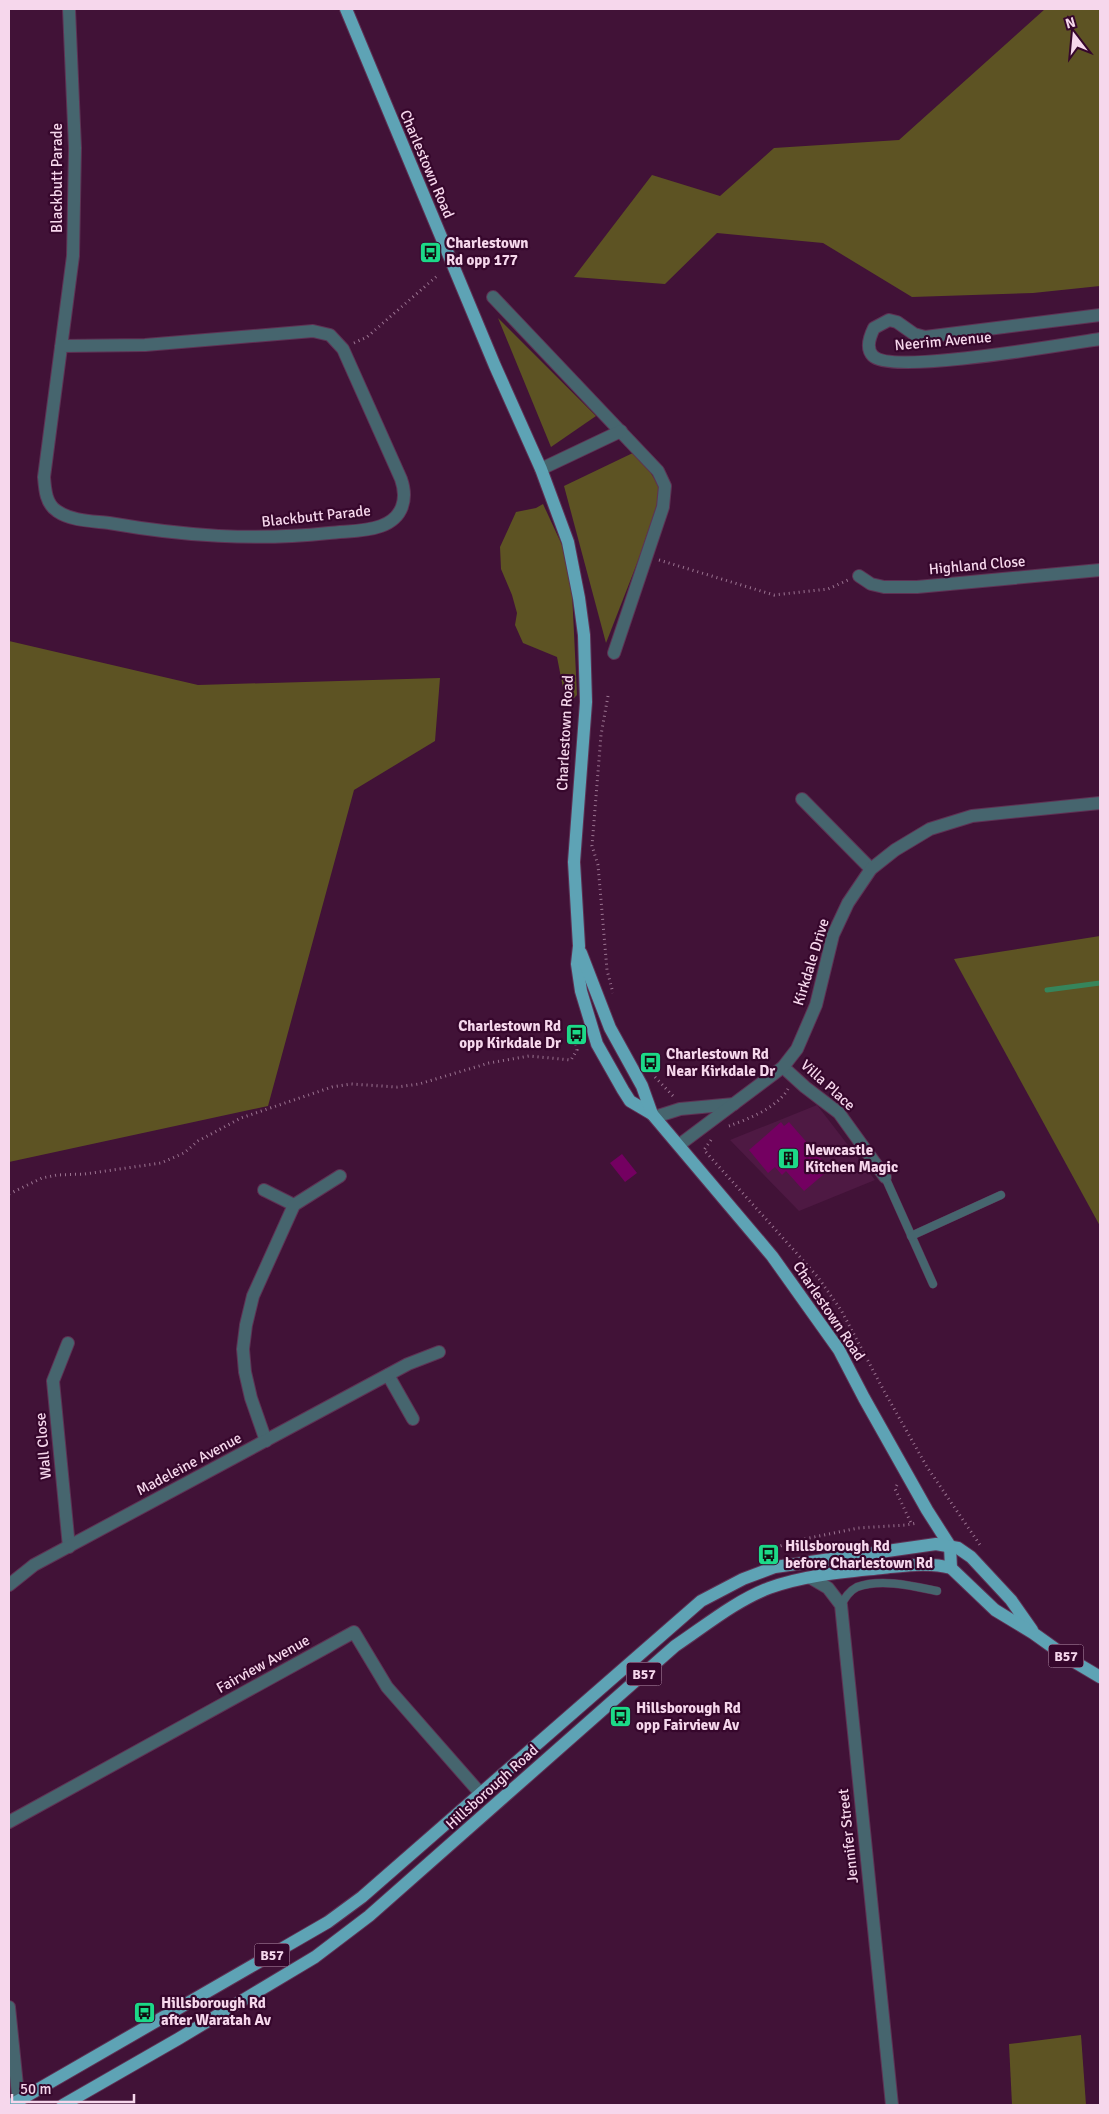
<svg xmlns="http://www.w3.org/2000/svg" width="1109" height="2114" font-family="Signika,sans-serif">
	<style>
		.built { fill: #4e1943 }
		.forest { fill: #5d5323 }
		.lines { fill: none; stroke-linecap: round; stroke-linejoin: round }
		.stream { stroke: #36855b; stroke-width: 5 }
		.building { fill: #740061 }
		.service-casing { stroke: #5e3254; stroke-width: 9 }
		.minor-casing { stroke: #5e3254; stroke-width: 14 }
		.primary-casing { stroke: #5e3254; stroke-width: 14 }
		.path { stroke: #9b7491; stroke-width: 3; stroke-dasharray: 1 4; stroke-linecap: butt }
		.service { stroke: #46656e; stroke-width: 8 }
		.minor { stroke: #46656e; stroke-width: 12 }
		.primary { stroke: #5ea3b5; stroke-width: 12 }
		.labels { text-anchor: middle; stroke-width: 4.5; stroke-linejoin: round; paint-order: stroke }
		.shield { fill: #36072c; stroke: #bc99b2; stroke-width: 1 }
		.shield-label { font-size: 14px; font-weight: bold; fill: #f6d7ec }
		.street-label { font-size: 15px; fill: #f6d7ec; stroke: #36072c }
		.poi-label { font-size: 15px; font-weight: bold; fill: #f6d7ec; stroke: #36072c; text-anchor: start }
	</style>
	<rect width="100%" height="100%" fill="#411237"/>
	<!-- built -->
	<polygon class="built" points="817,1105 875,1180 799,1211 730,1140"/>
	<!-- forest -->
	<g class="forest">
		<polygon points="1045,9 1100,9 1100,286 1033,293 912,297 823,243 717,233 665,284 574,277 652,175 720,196 774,148 899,140"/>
		<polygon points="498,318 596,416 551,447"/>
		<polygon points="637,451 664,494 606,643 564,486"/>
		<polygon points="543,504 562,545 572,592 577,695 573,699 565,698 557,657 523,643 515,625 517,613 512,595 501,569 500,547 516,512 536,508"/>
		<polygon points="9,641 198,685 440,678 435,741 354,790 268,1106 9,1162"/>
		<polygon points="1100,936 1100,1226 954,959"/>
		<polygon points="1081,2035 1086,2105 1012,2105 1009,2044"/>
	</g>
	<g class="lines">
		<!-- stream -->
		<polyline class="stream" points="1047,990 1100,983"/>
	</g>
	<!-- building -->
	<g class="building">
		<polygon points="781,1122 784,1126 789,1122 830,1169 804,1191 786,1171 782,1175 775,1167 768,1173 749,1150"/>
		<polygon points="622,1154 637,1173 625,1182 610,1163"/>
	</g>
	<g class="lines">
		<defs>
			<g id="service">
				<polyline points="885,1177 933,1284"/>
				<polyline points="911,1236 1001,1195"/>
				<path d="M841,1605c4,-7 8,-14 16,-18 24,-9 56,-1 80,4"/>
			</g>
			<g id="minor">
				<polyline points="493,297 658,471 665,486 663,507 614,653"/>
				<path d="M1100,315l-175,22 -11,-3 -17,-12 -8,-2 -15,8c-4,8 -9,20 -1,28 19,19 193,-12 227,-17"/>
				<path d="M61,346l84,-1 168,-14 17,4 13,14 58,130c7,20 2,39 -20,47 -16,6 -35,5 -52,7 -76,8 -145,3 -220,-10 -16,-2 -38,-2 -52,-12 -11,-7 -12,-21 -13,-34l29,-221 2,-108 -6,-139"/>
				<polyline points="541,469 621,431"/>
				<polyline points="859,576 871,584 884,587 917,587 1100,570"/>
				<polyline points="802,799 871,869"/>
				<polyline points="783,1067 805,1087 839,1113 885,1177"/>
				<polyline points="655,1117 680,1109 734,1104"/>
				<polyline points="679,1145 783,1067 797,1049 816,1005 833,935 848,903 871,869 895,850 930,829 972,816 1100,803"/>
				<polyline points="264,1190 294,1205"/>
				<polyline points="68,1343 53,1381 69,1547"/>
				<polyline points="388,1375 413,1419"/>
				<polyline points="266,1441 251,1398 245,1372 243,1349 246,1325 253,1296 294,1205 340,1176"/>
				<polyline points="811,1578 828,1588 841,1605 892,2105"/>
				<polyline points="9,1585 34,1565 408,1364 439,1352"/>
				<polyline points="9,1822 354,1632 387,1687 480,1793"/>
				<polyline points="9,2007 19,2105"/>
			</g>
			<g id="primary">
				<polyline points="346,9 495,366 541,469 568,542 579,598 584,635 586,702 574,862 579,946 577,964 581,991 597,1044 623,1090 630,1101 652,1114"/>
				<polyline points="581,953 610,1028 642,1086 652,1114 772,1256 839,1350 864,1398 927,1510 950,1546 951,1568"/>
				<polyline points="11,2105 328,1922 362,1897 701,1601 743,1579 775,1567 936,1544 958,1548 971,1557 1011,1600 1032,1630"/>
				<path d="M63,2105l115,-66 137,-82 54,-41 306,-270c30,-20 60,-45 94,-58 36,-13 76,-16 113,-20 23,-2 46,-6 69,0l44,42 38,23 35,25 32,19"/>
			</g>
		</defs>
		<!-- service casing -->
		<use href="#service" class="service-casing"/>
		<!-- minor casing -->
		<use href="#minor" class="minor-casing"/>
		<!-- primary casing -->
		<use href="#primary" class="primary-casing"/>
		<!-- path -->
		<g class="path">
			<polyline points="354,343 367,337 437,276"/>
			<polyline points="659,560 774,595 828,589 848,580"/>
			<polyline points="608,696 601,735 592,846 598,865 607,970 613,993"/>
			<polyline points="655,1077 673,1096"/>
			<path d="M729,1126c19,-7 48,-18 59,-37"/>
			<polyline points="711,1140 704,1150 817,1276 841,1310 884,1391 927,1467 980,1545"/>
			<polyline points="9,1194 42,1178 57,1175 85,1174 161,1163 184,1153 198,1141 241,1118 332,1087 351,1084 397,1087 419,1084 489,1063 529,1056 571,1060 577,1050 574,1035"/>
			<polyline points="897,1485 895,1489 911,1523"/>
			<polyline points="764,1556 771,1549 795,1541 858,1528 906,1525 917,1523"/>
		</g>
		<!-- service -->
		<use href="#service" class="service"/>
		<!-- minor -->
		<use href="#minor" class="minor"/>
		<!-- primary -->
		<use href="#primary" class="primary"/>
	</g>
	<!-- icons -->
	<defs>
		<symbol id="bus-square" viewBox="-11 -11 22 22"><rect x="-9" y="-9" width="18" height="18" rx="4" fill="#1cd988" stroke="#36072c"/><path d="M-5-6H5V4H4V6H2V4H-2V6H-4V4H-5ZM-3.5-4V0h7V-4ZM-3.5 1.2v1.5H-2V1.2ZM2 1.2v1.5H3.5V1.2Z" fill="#111"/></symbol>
		<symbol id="building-square" viewBox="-11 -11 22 22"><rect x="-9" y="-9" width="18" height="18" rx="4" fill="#1cd988" stroke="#36072c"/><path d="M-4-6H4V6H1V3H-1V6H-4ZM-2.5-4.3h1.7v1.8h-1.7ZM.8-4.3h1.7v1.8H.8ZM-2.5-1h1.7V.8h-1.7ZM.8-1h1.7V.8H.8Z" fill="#111"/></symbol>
	</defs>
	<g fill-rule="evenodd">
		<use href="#bus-square" x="418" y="240" width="25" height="25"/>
		<use href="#bus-square" x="564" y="1022" width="25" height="25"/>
		<use href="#bus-square" x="638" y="1050" width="25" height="25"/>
		<use href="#building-square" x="776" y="1146" width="25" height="25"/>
		<use href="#bus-square" x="756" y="1542" width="25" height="25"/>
		<use href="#bus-square" x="608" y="1704" width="25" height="25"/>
		<use href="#bus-square" x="132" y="2000" width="25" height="25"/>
	</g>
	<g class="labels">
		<!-- shield labels -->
		<g class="shield">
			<rect x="1048.5" y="1644.5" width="35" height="23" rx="4"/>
			<rect x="626.5" y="1662.5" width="35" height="23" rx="4"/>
			<rect x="254.5" y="1943.5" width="35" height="23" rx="4"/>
		</g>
		<g class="shield-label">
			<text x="1066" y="1661">B57</text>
			<text x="644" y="1679">B57</text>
			<text x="272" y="1960">B57</text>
		</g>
		<!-- street labels -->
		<g class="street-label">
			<text transform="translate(427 164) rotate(67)" y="5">Charlestown Road</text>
			<text transform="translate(57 178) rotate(-90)" y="5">Blackbutt Parade</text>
			<text transform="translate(943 341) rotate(-5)" y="5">Neerim Avenue</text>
			<text transform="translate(316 516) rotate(-6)" y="5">Blackbutt Parade</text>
			<text transform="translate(977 565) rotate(-5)" y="5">Highland Close</text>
			<text transform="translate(565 733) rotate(-87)" y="5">Charlestown Road</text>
			<text transform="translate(811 962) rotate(-73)" y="5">Kirkdale Drive</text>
			<text transform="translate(828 1085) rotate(42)" y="5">Villa Place</text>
			<text transform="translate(829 1311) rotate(56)" y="5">Charlestown Road</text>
			<text transform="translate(43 1446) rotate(-95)" y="5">Wall Close</text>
			<text transform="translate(189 1464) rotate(-28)" y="5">Madeleine Avenue</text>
			<text transform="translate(263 1664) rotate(-29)" y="5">Fairview Avenue</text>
			<text transform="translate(492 1787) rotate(-42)" y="5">Hillsborough Road</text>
			<text transform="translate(848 1836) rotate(-96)" y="5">Jennifer Street</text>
		</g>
		<!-- poi labels -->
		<g class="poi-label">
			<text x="446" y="248">Charlestown<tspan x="446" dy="17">Rd opp 177</tspan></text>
			<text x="561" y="1031" text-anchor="end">Charlestown Rd<tspan x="561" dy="17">opp Kirkdale Dr</tspan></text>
			<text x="666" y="1059">Charlestown Rd<tspan x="666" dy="17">Near Kirkdale Dr</tspan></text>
			<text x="805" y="1155">Newcastle<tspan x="805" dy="17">Kitchen Magic</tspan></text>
			<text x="785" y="1551">Hillsborough Rd<tspan x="785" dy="17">before Charlestown Rd</tspan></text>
			<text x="636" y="1713">Hillsborough Rd<tspan x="636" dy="17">opp Fairview Av</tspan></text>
			<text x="161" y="2008">Hillsborough Rd<tspan x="161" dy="17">after Waratah Av</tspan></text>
		</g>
	</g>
	<!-- border -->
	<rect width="1109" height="2114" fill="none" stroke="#f6d7ec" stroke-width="20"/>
	<!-- north arrow -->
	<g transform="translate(1074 35) rotate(344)" stroke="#36072c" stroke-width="4" paint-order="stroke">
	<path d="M0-4L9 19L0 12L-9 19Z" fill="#f6d7ec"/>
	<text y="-8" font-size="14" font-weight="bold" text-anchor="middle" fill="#f6d7ec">N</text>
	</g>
	<!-- scale -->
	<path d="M12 2094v8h122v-8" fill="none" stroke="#f6d7ec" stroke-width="2.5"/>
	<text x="20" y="2094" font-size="15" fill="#f6d7ec" stroke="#36072c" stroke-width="4" paint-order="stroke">50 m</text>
</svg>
